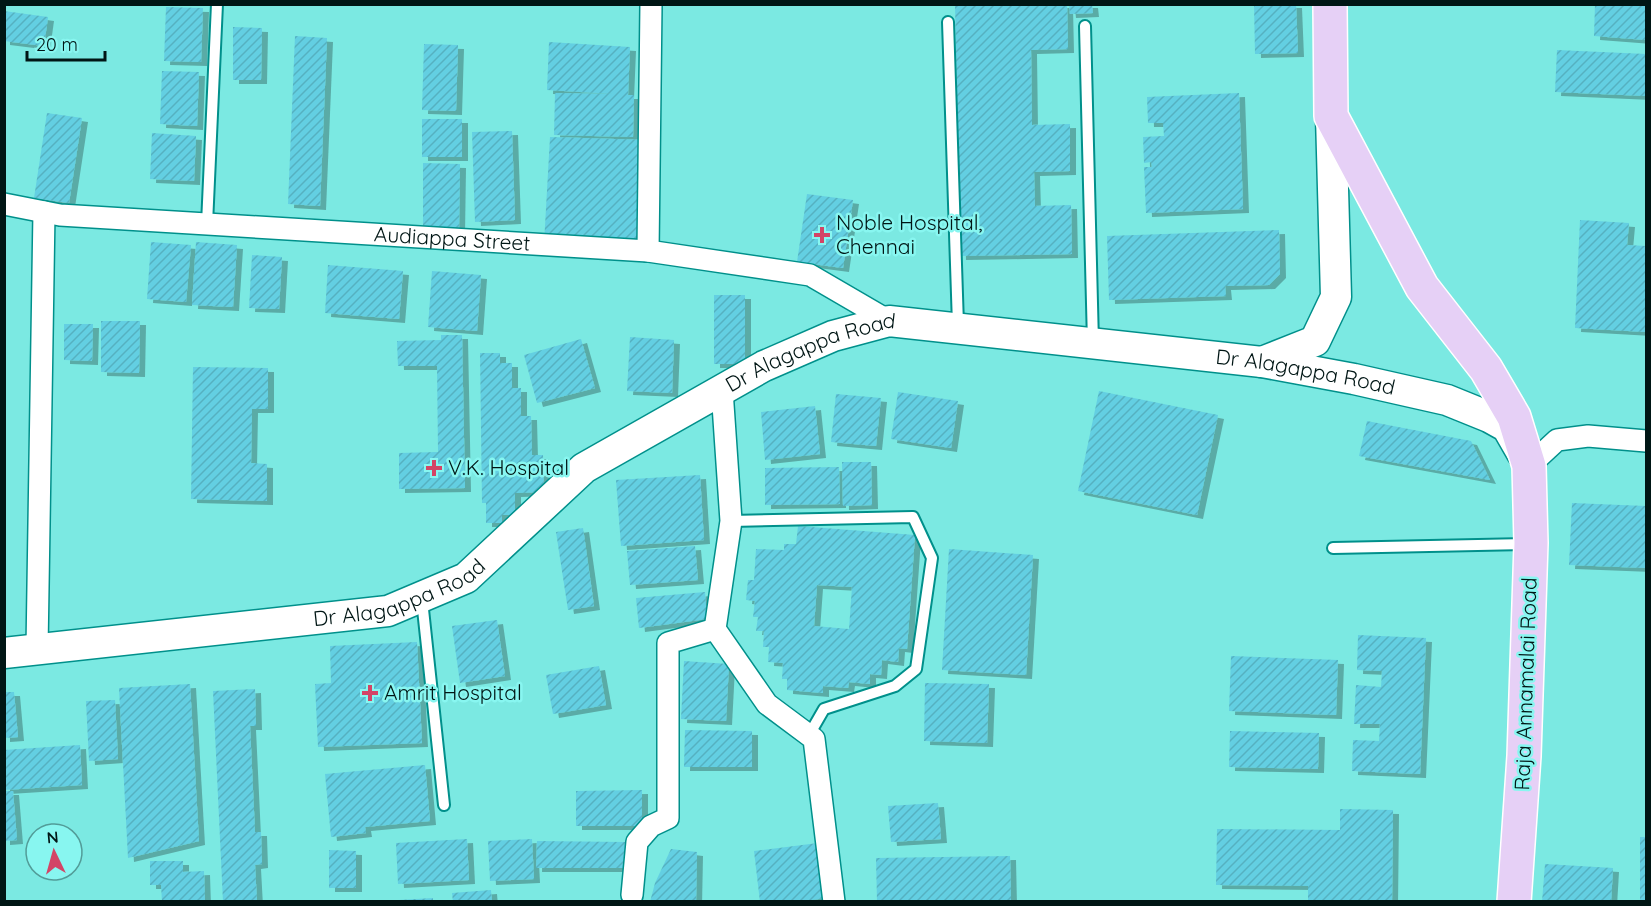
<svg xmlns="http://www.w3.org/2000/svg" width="1651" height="906" font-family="Quicksand,sans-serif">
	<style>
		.building { fill: url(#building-hatch); fill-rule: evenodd; filter: url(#shadow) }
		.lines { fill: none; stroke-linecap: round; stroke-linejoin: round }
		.lane-casing { stroke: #00908b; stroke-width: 14 }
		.street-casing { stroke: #00908b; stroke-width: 24 }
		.secondary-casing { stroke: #00908b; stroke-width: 33 }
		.primary-casing { stroke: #fff; stroke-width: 36 }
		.lane { stroke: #fff; stroke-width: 10 }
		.street { stroke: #fff; stroke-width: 21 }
		.secondary { stroke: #fff; stroke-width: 30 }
		.primary { stroke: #e6d0f6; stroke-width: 33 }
		.poi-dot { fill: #d34466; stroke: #88f6f0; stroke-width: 2 }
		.labels { text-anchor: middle; stroke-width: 5; stroke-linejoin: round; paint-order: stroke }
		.poi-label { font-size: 21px; fill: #001615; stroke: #88f6f0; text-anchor: start }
		.street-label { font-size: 21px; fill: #001615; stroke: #88f6f0 }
	</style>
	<defs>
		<pattern id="building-hatch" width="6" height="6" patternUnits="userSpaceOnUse" patternTransform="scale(1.5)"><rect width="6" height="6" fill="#63cfe2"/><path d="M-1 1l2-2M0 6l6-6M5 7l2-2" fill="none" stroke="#54b1c1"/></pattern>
		<filter id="shadow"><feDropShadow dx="6" dy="4" stdDeviation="0" flood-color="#0004"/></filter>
	</defs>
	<rect width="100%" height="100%" fill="#7be9e2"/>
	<!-- building -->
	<g class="building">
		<polygon points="955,4 1067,4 1068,49 1031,50 1032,125 1070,124 1070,171 1034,172 1035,206 1071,205 1072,254 960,256"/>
		<polygon points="1069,4 1092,4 1093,13 1070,14"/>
		<polygon points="1254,4 1296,4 1298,53 1255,54"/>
		<polygon points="1595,4 1646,4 1646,40 1594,36"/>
		<polygon points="166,7 203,8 201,62 164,61"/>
		<polygon points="4,11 48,17 44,46 4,41"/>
		<polygon points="233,27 262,28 261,80 233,80"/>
		<polygon points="295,36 327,38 320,206 288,204"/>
		<polygon points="549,42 630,47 628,95 634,95 633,137 554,135 555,93 614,94 547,90"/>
		<polygon points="424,44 458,45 456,111 422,110"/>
		<polygon points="1557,50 1646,54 1646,96 1555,92"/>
		<polygon points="162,71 199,72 197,126 160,124"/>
		<polygon points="1239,93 1243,209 1146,213 1144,167 1152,167 1151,162 1144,163 1143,137 1164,136 1163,123 1148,123 1147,97"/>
		<polygon points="47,113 82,118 69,203 34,198"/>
		<rect x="422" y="119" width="40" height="38"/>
		<polygon points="512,131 515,220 475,222 472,132"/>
		<polygon points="152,133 196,136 194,181 150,179"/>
		<polygon points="550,137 646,140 645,245 544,244"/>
		<polygon points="423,163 460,164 459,230 423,230"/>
		<polygon points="807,194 853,200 843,268 797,262"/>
		<polygon points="1580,220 1629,223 1627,245 1646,246 1646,332 1575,328"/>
		<polygon points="1279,230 1280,274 1269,285 1225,286 1226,296 1109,300 1107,236"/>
		<polygon points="151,242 191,245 186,302 147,299"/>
		<polygon points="196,242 237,245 233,307 192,305"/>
		<polygon points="252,255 282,257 279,309 249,308"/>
		<polygon points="328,265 403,271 399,319 325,313"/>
		<polygon points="432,271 481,275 477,331 428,327"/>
		<rect x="714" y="295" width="31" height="69"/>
		<polygon points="101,321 140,321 139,373 101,372"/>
		<polygon points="64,324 93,324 92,361 64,360"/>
		<polygon points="441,335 462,335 465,488 399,489 399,453 438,452 437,366 398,366 397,341 441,340"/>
		<polygon points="630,337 674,340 672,393 627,391"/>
		<polygon points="581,339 595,388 537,403 524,355"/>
		<polygon points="480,353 500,353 500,363 512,363 512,388 521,388 521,416 531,416 532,455 543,455 544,492 515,493 515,515 502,515 502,523 486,523 486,503 482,503"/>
		<polygon points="193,367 268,368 268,409 252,409 251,463 267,464 267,501 191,499"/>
		<polygon points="1099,391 1218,415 1197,515 1078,491"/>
		<polygon points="898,392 958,401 951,448 891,439"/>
		<polygon points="836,394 881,398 876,446 831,442"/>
		<polygon points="815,406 820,454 765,460 761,412"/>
		<polygon points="1367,421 1471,441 1490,480 1359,456"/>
		<polygon points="842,462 871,462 872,505 843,506"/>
		<polygon points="839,467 840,504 765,505 765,468"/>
		<polygon points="700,475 704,540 621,546 616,480"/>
		<polygon points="1572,503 1646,506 1646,568 1569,565"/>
		<path d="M798,526l117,9 -8,114 -8,-1 -1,14 -16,-2 -1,15 -11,-1v10l-21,-2 -1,6 -25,-2v7l-36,-3v-11h-5l1,-16 -15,-1 1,-15h-6l1,-16h-8l2,-14h-5l2,-16 -9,-1 2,-20h6l2,-31 28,1v-6h12zM817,585l35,2 -3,42 -35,-3z"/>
		<polygon points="583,528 594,606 568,610 556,532"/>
		<polygon points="695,546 698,580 630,585 627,551"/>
		<polygon points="949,549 1033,555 1026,675 942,670"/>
		<polygon points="705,592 707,619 639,628 636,598"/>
		<polygon points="497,620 505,676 460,683 452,626"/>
		<polygon points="1358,635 1426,638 1420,774 1352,771 1353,740 1379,741 1380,724 1354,724 1356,685 1381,687 1382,671 1357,670"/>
		<polygon points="417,642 422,743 318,747 315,684 331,683 330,646"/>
		<polygon points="1231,656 1338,660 1336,715 1229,711"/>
		<polygon points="684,661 729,664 726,721 681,719"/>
		<polygon points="599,666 606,705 553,714 546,675"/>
		<polygon points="925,683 989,684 987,743 924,741"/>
		<polygon points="190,684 199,841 128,858 119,688"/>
		<polygon points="255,689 256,726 250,726 255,832 261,832 262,864 255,865 257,902 223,902 213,691"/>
		<polygon points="4,692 14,692 18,737 4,738"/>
		<polygon points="115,700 118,759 89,761 86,701"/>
		<polygon points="685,730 752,731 752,767 684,767"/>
		<polygon points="1230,731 1319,733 1318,769 1229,767"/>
		<polygon points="80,745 82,785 4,790 4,750"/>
		<polygon points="425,765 430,821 365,827 366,833 331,837 325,774"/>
		<polygon points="642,790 642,826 576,826 576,791"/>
		<polygon points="4,791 13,791 17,840 4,841"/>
		<polygon points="938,803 941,839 891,842 888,806"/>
		<polygon points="1340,809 1393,810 1392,902 1308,902 1308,886 1216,885 1217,829 1340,830"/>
		<rect x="1640" y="837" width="6" height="65"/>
		<polygon points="467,839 469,880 398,884 396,843"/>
		<polygon points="532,839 534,879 490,881 488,841"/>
		<polygon points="537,841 625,842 625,868 536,868"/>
		<polygon points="818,843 825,898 799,902 760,902 754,851"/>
		<polygon points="671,849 697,852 696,902 650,902 655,883"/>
		<polygon points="329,850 356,851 356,888 329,888"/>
		<polygon points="1010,856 1011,902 877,902 876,858"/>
		<polygon points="150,861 183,861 183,872 204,871 205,902 162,902 161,885 150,885"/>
		<polygon points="1545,864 1613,868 1611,902 1542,902"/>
		<polygon points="491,890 492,902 453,902 452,893"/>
		<polygon points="433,898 433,902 398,902 398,900"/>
	</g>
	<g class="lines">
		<defs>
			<g id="lane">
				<polyline points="948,22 958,325"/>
				<polyline points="1085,26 1093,343"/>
				<polyline points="207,224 217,4"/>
				<polyline points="731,521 913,517 932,558 916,669 895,686 824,709 809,735"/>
				<polyline points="1333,548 1528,544"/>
				<polyline points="422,600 444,805"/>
			</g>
			<g id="street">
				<path id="s1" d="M4,204l56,11 588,36 162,24 79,46"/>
				<polyline points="648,251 651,4"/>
				<polyline points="722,390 731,521 715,629 767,704 814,739 834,902"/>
				<polyline points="1529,466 1557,440 1588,436 1646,441"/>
				<polyline points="37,649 44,212"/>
				<polyline points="632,895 637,842 651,826 668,818 668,643 715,629"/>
			</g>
			<g id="secondary">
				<polyline points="1262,362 1315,341 1336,297 1331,116"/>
				<path id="s2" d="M4,653l384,-42 78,-33 118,-110 180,-102 69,-30 56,-15 373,41 92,17 93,21 42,17 18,10 15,26"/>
			</g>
			<polyline id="primary" points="1330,4 1331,116 1422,287 1486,369 1514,417 1529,466 1531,543 1524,756 1514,902"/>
		</defs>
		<!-- lane casing -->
		<use href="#lane" class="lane-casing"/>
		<!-- street casing -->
		<use href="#street" class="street-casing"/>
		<!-- secondary casing -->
		<use href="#secondary" class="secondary-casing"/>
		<!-- primary casing -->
		<use href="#primary" class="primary-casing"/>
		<!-- lane -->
		<use href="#lane" class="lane"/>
		<!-- street -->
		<use href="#street" class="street"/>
		<!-- secondary -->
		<use href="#secondary" class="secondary"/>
		<!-- primary -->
		<use href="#primary" class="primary"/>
	</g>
	<!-- markers -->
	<g class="poi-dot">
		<path d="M819 226h6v6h6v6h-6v6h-6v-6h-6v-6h6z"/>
		<path d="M431 459h6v6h6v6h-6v6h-6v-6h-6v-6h6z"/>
		<path d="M367 684h6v6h6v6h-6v6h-6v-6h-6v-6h6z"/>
	</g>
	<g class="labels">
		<!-- poi labels -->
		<g class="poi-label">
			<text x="836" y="230">Noble Hospital,<tspan x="836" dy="24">Chennai</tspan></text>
			<text x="448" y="475">V.K. Hospital</text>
			<text x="384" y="700">Amrit Hospital</text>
		</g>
		<!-- street labels -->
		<g class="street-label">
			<text dy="7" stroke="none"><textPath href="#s1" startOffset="450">Audiappa Street</textPath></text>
			<text dy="7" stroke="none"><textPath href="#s2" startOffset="888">Dr Alagappa Road</textPath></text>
			<text dy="7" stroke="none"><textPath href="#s2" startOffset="1392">Dr Alagappa Road</textPath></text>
			<text dy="7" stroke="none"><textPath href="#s2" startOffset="402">Dr Alagappa Road</textPath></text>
			<text transform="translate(1526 684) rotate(-88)" y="7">Raja Annamalai Road</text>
		</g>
	</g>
	<!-- border -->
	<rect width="1651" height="906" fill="none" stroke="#001615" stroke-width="12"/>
	<!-- north arrow -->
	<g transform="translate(54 852) rotate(355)"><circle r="28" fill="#88f6f0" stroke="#529c98" stroke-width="1.5"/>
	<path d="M0-4.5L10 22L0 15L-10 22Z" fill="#d34466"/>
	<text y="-9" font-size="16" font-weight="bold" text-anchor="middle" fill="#001615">N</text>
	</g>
	<!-- scale -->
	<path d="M27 51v9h78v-9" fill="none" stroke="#001615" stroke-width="3"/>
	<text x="36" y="51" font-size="18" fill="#001615" stroke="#88f6f0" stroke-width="4.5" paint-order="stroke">20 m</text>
</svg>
